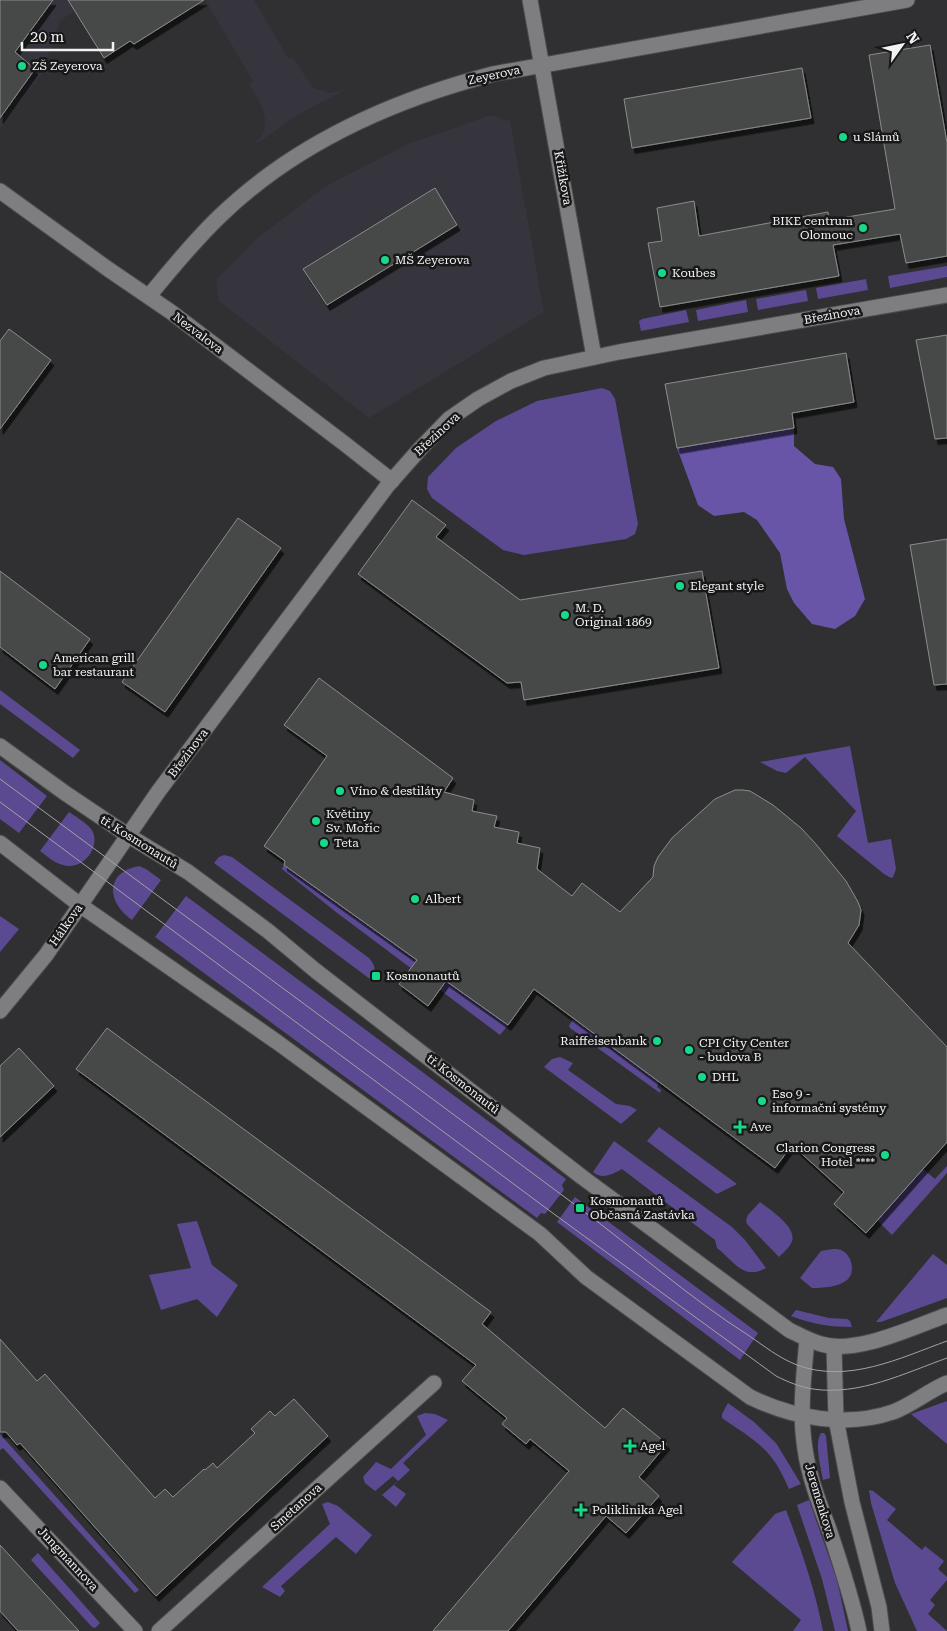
<svg xmlns="http://www.w3.org/2000/svg" width="947" height="1631" font-family="'Roboto Serif',serif">
	<style>
		.built { fill: #36343d }
		.green { fill: #5b4a91 }
		.forest { fill: #6955a8 }
		.building { fill: #474a48; stroke: #898c8a; filter: url(#shadow) }
		.lines { fill: none; stroke-linecap: round; stroke-linejoin: round }
		.minor-casing { stroke: #4c4c4e; stroke-width: 17 }
		.minor { stroke: #7e7e81; stroke-width: 15 }
		.tram { stroke: #a3a2a4; stroke-width: 1 }
		.poi-dot { fill: #17d989; stroke: #181819; stroke-width: 2 }
		.labels { text-anchor: middle; stroke-width: 5; stroke-linejoin: round; paint-order: stroke }
		.poi-label { font-size: 12px; fill: #f2f1f3; stroke: #181819; text-anchor: start }
		.street-label { font-size: 12px; fill: #f2f1f3; stroke: #181819 }
	</style>
	<defs>
		<filter id="shadow"><feDropShadow dx="3" dy="5.5" stdDeviation="0" flood-color="#0009"/></filter>
	</defs>
	<rect width="100%" height="100%" fill="#303032"/>
	<!-- built -->
	<g class="built">
		<polygon points="0,0 204,0 134,44 130,42 104,58 75,11 61,20 42,73 0,128"/>
		<polygon points="205,0 254,0 289,59 293,57 305,76 314,88 330,93 345,90 301,113 253,146 262,135 264,129 265,119 261,105 249,84 253,81"/>
		<polygon points="491,115 510,121 544,312 369,418 219,301 216,280 255,240 324,187 408,144"/>
	</g>
	<!-- green -->
	<g class="green">
		<polygon points="947,266 947,277 890,288 888,276"/>
		<polygon points="866,279 868,290 818,299 816,288"/>
		<polygon points="806,290 808,301 758,310 756,299"/>
		<polygon points="746,300 748,312 698,321 696,310"/>
		<polygon points="686,310 689,322 641,331 639,321 642,319"/>
		<polygon points="602,388 610,391 615,399 638,524 635,534 626,539 524,555 503,550 432,498 427,489 428,477 456,448 496,421 537,401"/>
		<polygon points="0,690 80,750 73,758 0,704"/>
		<polygon points="850,746 868,843 891,839 896,869 893,877 891,878 884,874 837,836 856,811 805,757 786,773 777,771 760,762"/>
		<polygon points="0,760 47,796 19,833 0,819"/>
		<path d="M69,812c7,5 20,12 24,20 7,18 -12,39 -30,33 -9,-2 -16,-9 -23,-14z"/>
		<path d="M224,855l8,2 137,101c7,8 7,13 1,21l-156,-116 5,-6z"/>
		<polygon points="284,865 508,1025 500,1035 336,912 282,869"/>
		<path d="M139,866l7,3 15,11 -29,40c-26,-18 -27,-48 7,-54z"/>
		<polygon points="186,896 566,1179 562,1185 564,1190 545,1214 541,1213 537,1218 155,937"/>
		<polygon points="0,916 19,929 0,952"/>
		<polygon points="573,1019 659,1082 657,1087 661,1090 660,1093 570,1028 569,1026"/>
		<polygon points="560,1057 573,1063 568,1070 616,1104 630,1106 637,1110 621,1124 544,1067 552,1059"/>
		<polygon points="659,1127 737,1184 717,1194 647,1141"/>
		<path d="M614,1141l118,86 13,13 21,28c-23,13 -32,-7 -49,-20l-2,-8 -93,-71c-9,5 -20,11 -29,3z"/>
		<polygon points="947,1166 947,1173 892,1235 877,1220 923,1169 935,1179"/>
		<polygon points="575,1197 758,1333 740,1360 557,1222"/>
		<path d="M760,1202c9,7 37,25 32,39 -2,6 -8,11 -13,16l-32,-33 -1,-4 2,-5z"/>
		<polygon points="197,1221 212,1265 238,1285 217,1317 197,1299 161,1310 149,1275 191,1268 177,1224"/>
		<path d="M833,1249c3,0 6,0 8,1 11,4 15,23 6,30 -8,7 -24,8 -35,8l-12,-10 21,-27z"/>
		<polygon points="933,1254 947,1265 947,1298 881,1322 876,1322"/>
		<path d="M796,1310l33,8 18,1 3,2 2,6c-21,0 -41,-3 -61,-11z"/>
		<polygon points="947,1401 947,1444 911,1414"/>
		<path d="M728,1403l26,19 22,21 25,41 -12,5c-5,-11 -10,-22 -17,-31 -13,-17 -33,-28 -50,-40v-4z"/>
		<polygon points="425,1413 435,1414 448,1420 403,1463 410,1470 394,1485 406,1494 396,1507 382,1495 398,1481 393,1476 375,1491 365,1483 363,1477 376,1462 391,1469 426,1435 417,1416"/>
		<path d="M821,1433h3l2,3 4,42 -7,2c-2,-12 -9,-37 -2,-47z"/>
		<polygon points="0,1434 139,1590 135,1593 3,1448 0,1450"/>
		<polygon points="869,1490 873,1491 896,1509 887,1520 922,1550 925,1546 944,1561 938,1569 947,1577 947,1580 930,1600 935,1605 928,1614 947,1631 917,1631 895,1583 871,1503"/>
		<polygon points="809,1500 837,1580 848,1631 835,1631 822,1579 797,1505"/>
		<polygon points="328,1502 338,1506 372,1535 356,1554 336,1537 281,1586 285,1591 280,1597 262,1587 330,1524 322,1504"/>
		<path d="M786,1510c15,39 29,79 37,121h-30l8,-11 -69,-58 43,-48z"/>
		<polygon points="38,1553 100,1623 95,1628 92,1627 31,1560"/>
	</g>
	<!-- forest -->
	<polygon class="forest" points="794,428 794,446 815,464 833,467 841,479 844,519 865,599 855,616 835,629 812,624 794,603 787,589 780,553 757,520 744,512 714,516 698,505 677,448"/>
	<!-- building -->
	<g class="building">
		<polygon points="0,0 53,0 15,52 35,69 0,118"/>
		<polygon points="68,0 204,0 134,44 130,41 104,58"/>
		<polygon points="930,45 947,143 947,256 906,263 900,234 833,245 839,276 660,307 648,243 662,241 657,208 694,201 699,236 828,212 829,220 895,209 869,55"/>
		<polygon points="802,68 811,118 632,148 624,99"/>
		<polygon points="435,188 457,225 327,305 303,269"/>
		<polygon points="9,329 51,360 0,429 0,341"/>
		<polygon points="947,335 947,438 935,439 916,340"/>
		<polygon points="846,353 854,402 792,413 794,428 677,448 665,384"/>
		<polygon points="412,500 446,525 436,537 520,600 702,571 719,668 524,700 521,682 507,683 358,574"/>
		<polygon points="238,518 281,548 165,712 122,682"/>
		<polygon points="947,539 947,684 934,685 910,545"/>
		<polygon points="0,571 90,639 55,689 0,647"/>
		<polygon points="319,678 453,778 444,792 474,800 472,811 497,816 494,827 519,832 517,843 540,848 537,869 572,896 582,883 620,912 653,877 654,866 658,857 672,838 715,799 735,790 743,790 750,791 773,805 801,828 815,843 846,881 858,902 861,910 859,925 848,943 947,1047 947,1142 866,1233 834,1204 844,1192 792,1145 775,1168 534,989 508,1025 446,981 428,1006 399,984 417,960 284,865 285,861 264,846 327,756 284,725"/>
		<polygon points="107,1028 491,1312 482,1324 605,1428 623,1408 667,1444 639,1477 659,1496 626,1533 606,1516 508,1631 433,1631 569,1471 530,1439 526,1444 502,1424 507,1418 462,1381 476,1365 76,1069"/>
		<polygon points="19,1048 54,1086 0,1137 0,1066"/>
		<polygon points="0,1339 37,1381 45,1374 155,1498 165,1489 173,1497 204,1469 205,1470 213,1463 217,1468 255,1433 251,1429 270,1411 275,1416 294,1399 328,1436 156,1596 20,1443 17,1445 6,1432 0,1432"/>
		<polygon points="0,1545 33,1581 79,1631 18,1631 0,1611"/>
	</g>
	<g class="lines">
		<defs>
			<g id="minor">
				<polyline points="530,0 594,357"/>
				<polyline points="0,191 108,269 171,312 345,444 392,481"/>
				<path d="M149,296c22,-27 45,-55 70,-79 75,-73 174,-117 274,-143l414,-74"/>
				<path d="M0,746l65,47 64,43 59,36 80,59 48,40 266,206 207,153c10,5 21,11 32,14 35,11 92,-17 126,-29"/>
				<path d="M0,843l80,62 197,137 263,192 46,43 164,120c43,21 96,31 143,15 19,-7 35,-21 54,-29"/>
				<polyline points="0,1011 46,955 158,792 388,485 419,450 449,419 478,399 511,381 544,368 619,352 947,295"/>
				<path d="M807,1339c-3,36 -8,73 -2,110 4,29 15,56 25,83 11,33 22,66 29,99"/>
				<polyline points="834,1347 836,1419 852,1502 879,1607 882,1631"/>
				<polyline points="0,1488 135,1631"/>
				<polyline points="159,1631 434,1383"/>
			</g>
		</defs>
		<!-- minor casing -->
		<use href="#minor" class="minor-casing"/>
		<!-- minor -->
		<use href="#minor" class="minor"/>
		<!-- tram -->
		<g class="tram">
			<path d="M0,779c193,143 386,285 578,428 57,42 110,90 170,128 16,11 31,23 49,30 51,19 103,-7 150,-24"/>
			<path d="M0,802l554,412 222,162c12,6 24,11 37,13 46,7 92,-16 134,-31"/>
		</g>
	</g>
	<!-- markers -->
	<g class="poi-dot">
		<circle cx="22" cy="66" r="5"/>
		<circle cx="843" cy="137" r="5"/>
		<circle cx="863" cy="228" r="5"/>
		<circle cx="385" cy="260" r="5"/>
		<circle cx="662" cy="273" r="5"/>
		<circle cx="680" cy="586" r="5"/>
		<circle cx="565" cy="615" r="5"/>
		<circle cx="43" cy="665" r="5"/>
		<circle cx="340" cy="791" r="5"/>
		<circle cx="316" cy="821" r="5"/>
		<circle cx="324" cy="843" r="5"/>
		<circle cx="415" cy="899" r="5"/>
		<rect x="371" y="971" width="10" height="10" rx="2.5"/>
		<circle cx="657" cy="1041" r="5"/>
		<circle cx="689" cy="1050" r="5"/>
		<circle cx="702" cy="1077" r="5"/>
		<circle cx="762" cy="1101" r="5"/>
		<path d="M737.5 1119.5h5v5h5v5h-5v5h-5v-5h-5v-5h5z"/>
		<circle cx="885" cy="1155" r="5"/>
		<rect x="575" y="1203" width="10" height="10" rx="2.5"/>
		<path d="M627.5 1438.5h5v5h5v5h-5v5h-5v-5h-5v-5h5z"/>
		<path d="M578.5 1502.5h5v5h5v5h-5v5h-5v-5h-5v-5h5z"/>
	</g>
	<g class="labels">
		<!-- poi labels -->
		<g class="poi-label">
			<text x="32" y="70">ZŠ Zeyerova</text>
			<text x="853" y="141">u Slámů</text>
			<text x="853" y="225" text-anchor="end">BIKE centrum<tspan x="853" dy="14">Olomouc</tspan></text>
			<text x="395" y="264">MŠ Zeyerova</text>
			<text x="672" y="277">Koubes</text>
			<text x="690" y="590">Elegant style</text>
			<text x="575" y="612">M. D.<tspan x="575" dy="14">Original 1869</tspan></text>
			<text x="53" y="662">American grill<tspan x="53" dy="14">bar restaurant</tspan></text>
			<text x="350" y="795">Víno &amp; destiláty</text>
			<text x="326" y="818">Květiny<tspan x="326" dy="14">Sv. Mořic</tspan></text>
			<text x="334" y="847">Teta</text>
			<text x="425" y="903">Albert</text>
			<text x="386" y="980">Kosmonautů</text>
			<text x="647" y="1045" text-anchor="end">Raiffeisenbank</text>
			<text x="699" y="1047">CPI City Center<tspan x="699" dy="14">- budova B</tspan></text>
			<text x="712" y="1081">DHL</text>
			<text x="772" y="1098">Eso 9 -<tspan x="772" dy="14">informační systémy</tspan></text>
			<text x="750" y="1131">Ave</text>
			<text x="875" y="1152" text-anchor="end">Clarion Congress<tspan x="875" dy="14">Hotel ****</tspan></text>
			<text x="590" y="1205">Kosmonautů<tspan x="590" dy="14">Občasná Zastávka</tspan></text>
			<text x="640" y="1450">Agel</text>
			<text x="592" y="1514">Poliklinika Agel</text>
		</g>
		<!-- street labels -->
		<g class="street-label">
			<text transform="translate(494 75) rotate(-12)" y="4">Zeyerova</text>
			<text transform="translate(563 178) rotate(80)" y="4">Křižíkova</text>
			<text transform="translate(832 315) rotate(-10)" y="4">Březinova</text>
			<text transform="translate(198 333) rotate(37)" y="4">Nezvalova</text>
			<text transform="translate(437 434) rotate(-43)" y="4">Březinova</text>
			<text transform="translate(188 753) rotate(-53)" y="4">Březinova</text>
			<text transform="translate(139 842) rotate(32)" y="4">tř. Kosmonautů</text>
			<text transform="translate(66 925) rotate(-55)" y="4">Hálkova</text>
			<text transform="translate(463 1084) rotate(38)" y="4">tř. Kosmonautů</text>
			<text transform="translate(820 1501) rotate(73)" y="4">Jeremenkova</text>
			<text transform="translate(296 1507) rotate(-42)" y="4">Smetanova</text>
			<text transform="translate(68 1559) rotate(47)" y="4">Jungmannova</text>
		</g>
	</g>
	<!-- north arrow -->
	<g transform="translate(902 45) rotate(57)" stroke="#181819" stroke-width="4" paint-order="stroke">
	<path d="M0-4L9 19L0 12L-9 19Z" fill="#f2f1f3"/>
	<text y="-8" font-size="14" font-weight="bold" text-anchor="middle" fill="#f2f1f3">N</text>
	</g>
	<!-- scale -->
	<path d="M22 42v8h91v-8" fill="none" stroke="#f2f1f3" stroke-width="2.5"/>
	<text x="30" y="42" font-size="15" fill="#f2f1f3" stroke="#181819" stroke-width="4" paint-order="stroke">20 m</text>
</svg>
